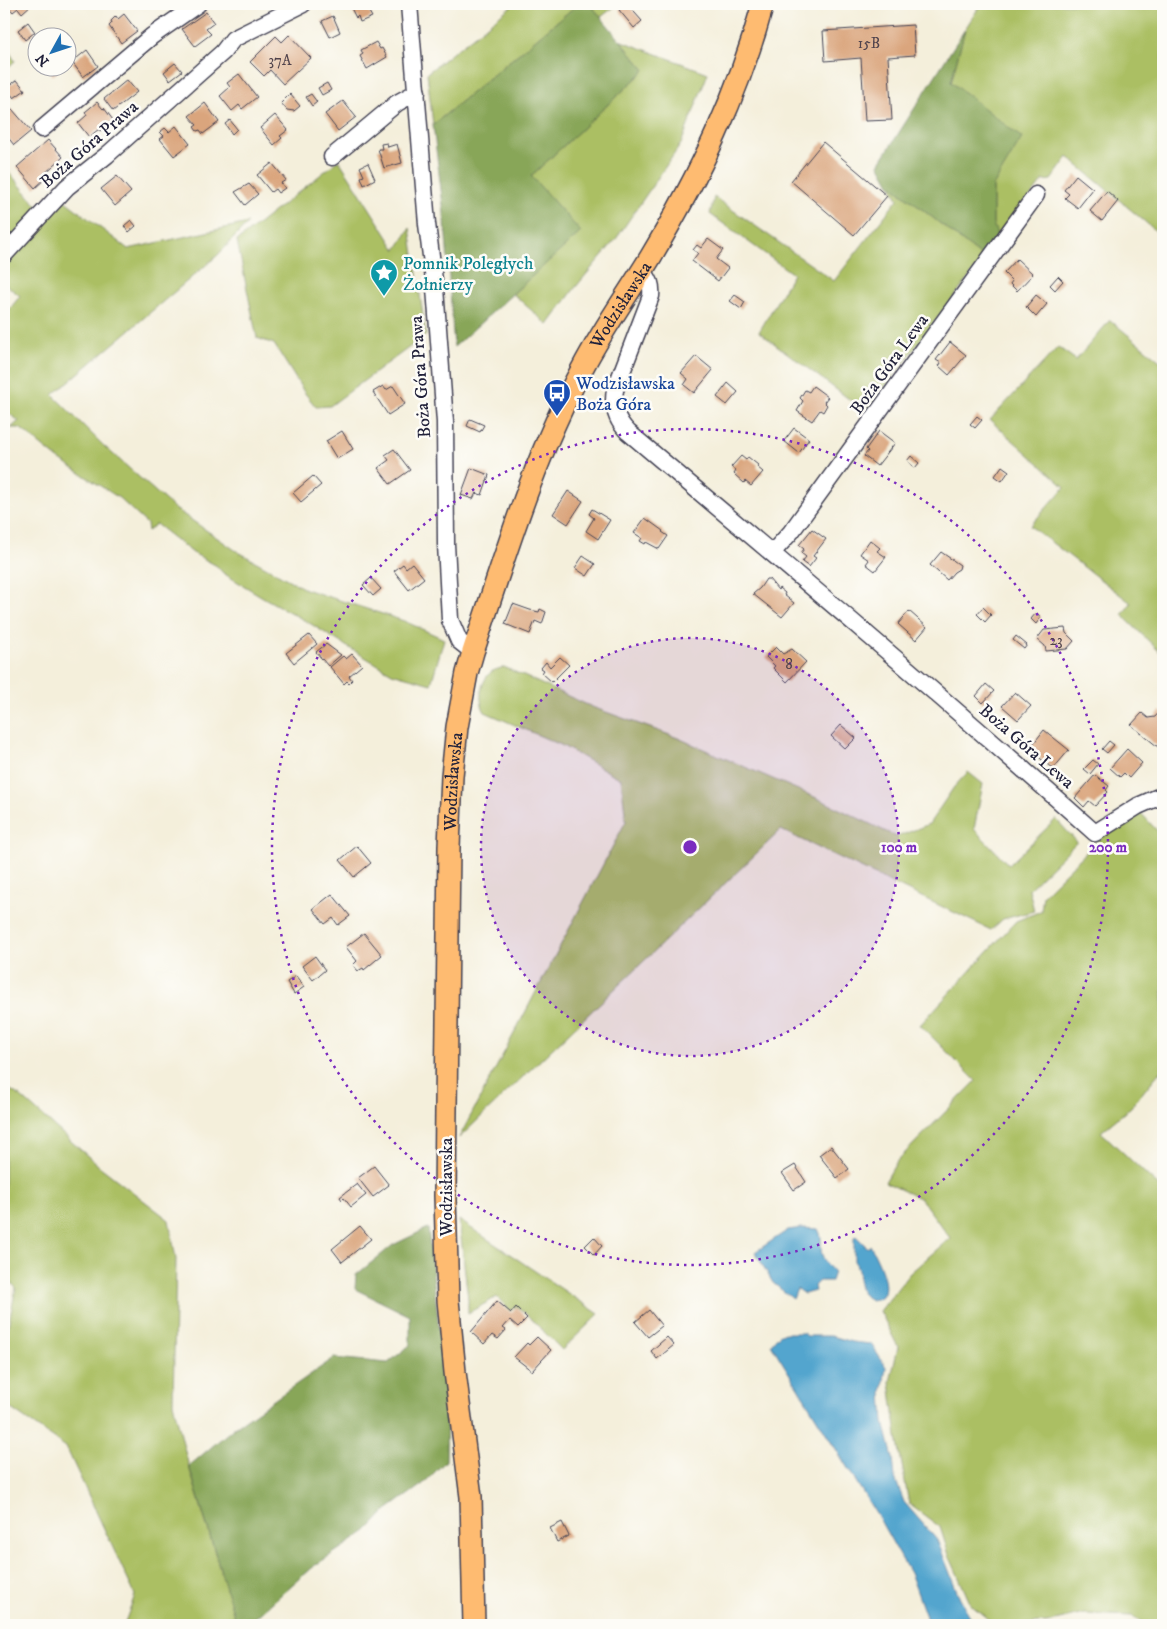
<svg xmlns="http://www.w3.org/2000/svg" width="1167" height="1629" font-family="'IM FELL DW Pica',serif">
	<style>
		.green { fill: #abbf63; stroke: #66704f }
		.forest { fill: #88a659; stroke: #55644a }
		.water { fill: #53a5ce; stroke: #3a6484 }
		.building { fill: #daa57d }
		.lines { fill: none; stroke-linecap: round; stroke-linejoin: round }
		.minor-casing { stroke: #424153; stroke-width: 19 }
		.major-casing { stroke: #424153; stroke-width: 24 }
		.minor { stroke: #fff; stroke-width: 16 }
		.major { stroke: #febb71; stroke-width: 21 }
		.ring { fill: none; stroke: #7b2cbf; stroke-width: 2.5; stroke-dasharray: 2.5 5 }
		.labels { text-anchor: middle; stroke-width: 5; stroke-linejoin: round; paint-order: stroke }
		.number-label { font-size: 15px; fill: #50434c }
		.street-label { font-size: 18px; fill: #22223b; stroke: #fdfcf7 }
		.culture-label { font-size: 18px; fill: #0d838f; stroke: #fdfcf7; text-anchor: start }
		.transit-label { font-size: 18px; fill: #164399; stroke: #fdfcf7; text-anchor: start }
		.centre { fill: #7b2cbf; stroke: #fdfcf7; stroke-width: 2.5 }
		.ring-label { font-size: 15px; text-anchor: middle; font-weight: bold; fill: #7b2cbf; stroke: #fdfcf7; stroke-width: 5; stroke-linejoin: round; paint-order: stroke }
	</style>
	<rect width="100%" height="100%" fill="#fdfcf7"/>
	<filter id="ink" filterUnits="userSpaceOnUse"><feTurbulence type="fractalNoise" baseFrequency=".02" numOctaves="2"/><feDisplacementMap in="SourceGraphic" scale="10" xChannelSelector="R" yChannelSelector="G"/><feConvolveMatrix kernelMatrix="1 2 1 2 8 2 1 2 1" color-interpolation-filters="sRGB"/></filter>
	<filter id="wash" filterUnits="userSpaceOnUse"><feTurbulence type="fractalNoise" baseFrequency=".0096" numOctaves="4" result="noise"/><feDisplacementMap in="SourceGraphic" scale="20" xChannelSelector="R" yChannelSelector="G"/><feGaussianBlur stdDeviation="1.12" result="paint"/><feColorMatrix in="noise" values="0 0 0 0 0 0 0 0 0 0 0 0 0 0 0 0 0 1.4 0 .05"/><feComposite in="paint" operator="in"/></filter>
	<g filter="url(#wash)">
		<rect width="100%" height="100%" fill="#f4efdb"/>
		<!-- green -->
		<g class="green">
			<polygon points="514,4 578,4 433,125 427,73"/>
			<polygon points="590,4 618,4 601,17"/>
			<polygon points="981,4 1163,4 1163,237 1068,157 1051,180 1042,181 999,239 993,224 993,186 1021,138 951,82 965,29"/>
			<polygon points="619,40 708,73 681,144 616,239 575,288 548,325 513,294 539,269 531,176 645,70"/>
			<polygon points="4,43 15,61 4,71"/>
			<polygon points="339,160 396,250 410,228 426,335 330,406 316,407 304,392 274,344 257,338 237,241"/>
			<polygon points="4,166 39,208 4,248"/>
			<polygon points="890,184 984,258 869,408 857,405 759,332 793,274 710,214 714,197 834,281 898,199"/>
			<polygon points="64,200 128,249 248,223 218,255 53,395 105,447 174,508 235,550 305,589 404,621 444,639 431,684 392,673 346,646 311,624 266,599 223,573 217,566 193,553 156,524 148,531 147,524 119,498 57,458 20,428 11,428 19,421 4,410 4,316 20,296 5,284 4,264 35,229"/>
			<polygon points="1110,320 1160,361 1163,358 1163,655 1122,615 1131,603 1030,526 1065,487 990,420 1058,347 1076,360"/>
			<path d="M504,667l88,40 86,31 141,61 78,38 32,-13 25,-37 14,-15 15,12 -9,45 35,36 47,-46 21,23 -48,47 5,22 -31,8 -12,11 -210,-100 -322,308 167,-317 -5,-42 -60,-34 -76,-33c-7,-11 -5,-28 4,-38 3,-4 10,-5 15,-7z"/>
			<polygon points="1140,812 1163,837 1163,1068 1131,1107 1101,1132 1163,1190 1163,1625 1148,1625 1132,1616 1084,1614 1047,1623 995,1625 971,1605 949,1555 940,1527 909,1504 897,1437 890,1382 898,1347 880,1311 909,1274 950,1238 921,1199 885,1182 897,1161 976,1081 920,1025 1016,921 1041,911 1043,895 1109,830"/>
			<polygon points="4,1086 20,1096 99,1166 169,1220 176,1259 173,1403 189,1467 237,1625 124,1625 135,1595 66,1447 4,1404 4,1346 16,1288 4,1275"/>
			<polygon points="459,1220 599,1314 562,1350 525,1313 516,1306 510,1311 497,1297 468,1313 468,1299"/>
		</g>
		<!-- forest -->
		<g class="forest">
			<polygon points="578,4 590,4 645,70 531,176 581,232 454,347 445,222 433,125"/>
			<polygon points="965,29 951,82 1022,138 993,186 993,224 999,239 984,258 890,184 879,164"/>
			<polygon points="428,1228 447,1402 446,1461 423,1484 387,1510 367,1531 311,1568 247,1625 237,1625 189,1466 235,1427 334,1358 388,1363 410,1345 410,1316 355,1289 356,1275 393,1245"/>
		</g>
		<!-- water -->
		<g class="water">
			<path d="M802,1228l16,1c4,8 3,10 3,19 0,10 7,18 13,24l-3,9h-12l-5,5 1,5 -11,3 -7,-5 -4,10 -20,-16 -18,-31 33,-22z"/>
			<path d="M856,1236l12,12 2,-3c6,11 21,40 12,51 -2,3 -7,3 -11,4 -20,-10 -7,-27 -17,-39v-24z"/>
			<polygon points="786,1333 803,1333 807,1336 831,1336 852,1342 871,1344 886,1367 882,1393 884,1422 893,1458 895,1478 904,1502 937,1540 960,1599 975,1625 929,1625 911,1575 881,1522 771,1344 780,1334"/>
		</g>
		<g id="blocks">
			<!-- building -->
			<g class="building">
				<polygon points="6,4 32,4 22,13 18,8 13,12"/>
				<polygon points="349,4 372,4 375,9 369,12 372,17 360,22 358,16 356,18"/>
				<polygon points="627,4 642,21 634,28 619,10"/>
				<polygon points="206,12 214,23 206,29 211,34 195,46 182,29"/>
				<polygon points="124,14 137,31 121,43 109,26 112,23 111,21 116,16 118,19"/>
				<polygon points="333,16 340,32 330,37 322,21"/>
				<polygon points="28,22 35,32 25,40 18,30"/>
				<polygon points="913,25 915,55 888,57 892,120 865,121 861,58 825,61 823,31"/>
				<polygon points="289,35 311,58 283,84 270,70 264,76 250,62 276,36 282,42"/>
				<polygon points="376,42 380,49 382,48 387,57 367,69 360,56 363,54 361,50"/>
				<polygon points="87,50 98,66 83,77 72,62"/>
				<polygon points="175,63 182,71 170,80 164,72"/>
				<polygon points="48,68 59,68 60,70 52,76"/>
				<polygon points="239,74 257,97 242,109 239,105 232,111 220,96 230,87 227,83"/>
				<polygon points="17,80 25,90 14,98 6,88"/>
				<polygon points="127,80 137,92 113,111 104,99"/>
				<polygon points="327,83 331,90 322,95 318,88"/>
				<polygon points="290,94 300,106 294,111 287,110 281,103"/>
				<polygon points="311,94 317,102 312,106 306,97"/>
				<polygon points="343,101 356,117 338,131 325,114"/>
				<polygon points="97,102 103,109 104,108 113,120 100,131 99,129 89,137 78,123 87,115 85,112"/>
				<polygon points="205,103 219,122 203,134 200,130 197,131 194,127 197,125 189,116"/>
				<polygon points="12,109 31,131 14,145 6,135 4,137 4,116"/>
				<polygon points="275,115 288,130 280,136 282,138 274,145 260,128"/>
				<polygon points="230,120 237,129 232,134 225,124"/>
				<polygon points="176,126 190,144 174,156 160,139 164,136 160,132 165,128 169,132"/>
				<polygon points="48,140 63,157 43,175 46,178 35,188 17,167"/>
				<polygon points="823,142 887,196 854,235 791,181"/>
				<polygon points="387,143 388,147 397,144 402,163 384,168 378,149 382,149 381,144"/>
				<polygon points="272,163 286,180 281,183 285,188 278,193 275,189 271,192 257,175"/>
				<polygon points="368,163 375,179 364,185 361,177 364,176 360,167"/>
				<polygon points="1076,175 1093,189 1078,208 1065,198 1069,194 1064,190"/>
				<polygon points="117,176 131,192 115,206 101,189"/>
				<polygon points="249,184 258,194 245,205 235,192"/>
				<polygon points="1107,191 1118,201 1102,221 1090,211"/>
				<polygon points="131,220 136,226 129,232 124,226"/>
				<polygon points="708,239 723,250 716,259 728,268 718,281 692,261 698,253 693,250 697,245 701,248"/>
				<polygon points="1017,259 1033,274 1017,291 1010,284 1012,281 1004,273"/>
				<polygon points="1058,276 1063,281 1055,290 1050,285"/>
				<polygon points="735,295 745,302 741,309 730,301"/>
				<polygon points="1036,295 1047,304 1036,317 1026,307"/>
				<polygon points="950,342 966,355 949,375 939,366 941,363 936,360"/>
				<polygon points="696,356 713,370 694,393 684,385 688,379 681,373"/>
				<polygon points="728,383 738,392 727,405 717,397"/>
				<polygon points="383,386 386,390 393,386 405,404 388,415 373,392"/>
				<polygon points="813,386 828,397 824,402 827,405 823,412 820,410 812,421 797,411 803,401 800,398 805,390 809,392"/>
				<polygon points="977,416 982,420 975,428 970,424"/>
				<polygon points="470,419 484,425 480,432 467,426"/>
				<polygon points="794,428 809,439 799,453 784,441"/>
				<polygon points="342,431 353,449 337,459 326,441"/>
				<polygon points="879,431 895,443 877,466 864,456 868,451 866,449"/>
				<polygon points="394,449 410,470 390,484 378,468 389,460 385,455"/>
				<polygon points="741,456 746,460 748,457 758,465 757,467 763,472 751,486 745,481 744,483 734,474 736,471 731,467"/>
				<polygon points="911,456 919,463 915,468 907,461"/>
				<polygon points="1002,466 1009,471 1002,481 995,476"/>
				<polygon points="471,468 489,475 482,495 476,493 473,499 461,495"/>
				<polygon points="313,476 321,485 301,502 293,493"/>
				<polygon points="568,491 583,501 568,524 553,514"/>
				<polygon points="592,509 610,520 598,539 586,531 594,518 589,514"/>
				<polygon points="645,518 663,531 662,532 668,536 659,549 646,542 645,544 640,541 642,538 634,533"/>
				<polygon points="812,529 826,539 813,556 816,558 809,567 802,562 806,557 801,553 804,549 799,545"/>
				<polygon points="870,540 880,548 877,551 886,557 875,571 866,564 869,560 860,554"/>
				<polygon points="941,552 960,565 959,569 954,572 947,580 930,565"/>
				<polygon points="583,556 595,564 587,576 575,568"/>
				<polygon points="412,563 424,578 409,590 394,571 403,564 406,568"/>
				<polygon points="371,578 381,589 373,596 363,585"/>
				<polygon points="766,579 769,579 778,590 779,588 785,593 784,595 794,603 782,617 753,594 760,588"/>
				<polygon points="513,604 530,610 539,612 540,609 546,612 542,624 535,621 530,634 505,624"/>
				<polygon points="983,607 991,615 985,622 977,614"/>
				<polygon points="909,611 927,627 916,640 898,624"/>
				<polygon points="1036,613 1041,617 1036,624 1031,619"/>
				<polygon points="1065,628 1066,633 1074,641 1067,649 1046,651 1045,646 1037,639 1044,630"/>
				<polygon points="309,635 317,644 294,663 286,653"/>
				<polygon points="1016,636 1027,645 1024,649 1013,640"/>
				<polygon points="326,644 341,655 328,666 316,652"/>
				<polygon points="776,647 783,654 792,649 806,662 787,682 773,668 775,666 766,657"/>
				<polygon points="352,654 362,665 349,676 352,680 349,683 347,681 344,684 330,667 343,656 346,659"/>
				<polygon points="560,657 569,665 552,682 542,673 544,670 541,668 546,662 550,667"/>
				<polygon points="986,684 994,691 983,703 976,696"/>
				<polygon points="1015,692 1031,706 1018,720 1002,706"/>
				<polygon points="1160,711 1163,714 1162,734 1163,751 1131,725 1142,713 1148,718 1155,717"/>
				<polygon points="841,725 856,738 845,749 831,736"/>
				<polygon points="1044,730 1069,750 1053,769 1029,749"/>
				<polygon points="1109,741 1114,745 1107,753 1102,749"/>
				<polygon points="1127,749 1142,763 1129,778 1124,773 1120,777 1110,768"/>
				<polygon points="1093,760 1098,764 1090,774 1084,769"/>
				<polygon points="1095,775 1109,786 1106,790 1108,792 1095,806 1089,801 1084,807 1075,798"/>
				<polygon points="357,846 371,863 354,877 340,860"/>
				<polygon points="332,894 350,916 338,925 333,918 325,924 313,909"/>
				<polygon points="364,933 382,955 364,970 363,968 358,971 353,965 357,961 346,947"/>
				<polygon points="315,956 325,970 313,980 302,966"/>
				<polygon points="296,976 304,987 294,994 287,982"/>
				<polygon points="831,1146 849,1169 837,1178 819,1155"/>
				<polygon points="795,1165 806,1182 794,1190 782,1173"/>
				<polygon points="374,1166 389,1185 373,1197 358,1178"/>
				<polygon points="357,1184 366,1195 351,1207 344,1198 342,1200 340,1197"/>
				<polygon points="360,1226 371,1239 342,1262 332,1249"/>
				<polygon points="594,1237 602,1246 594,1255 585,1246"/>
				<polygon points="497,1301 511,1313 516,1307 527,1318 518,1327 510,1320 503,1328 506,1330 498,1339 492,1335 484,1344 471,1332"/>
				<polygon points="649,1310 662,1326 648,1337 635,1322"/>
				<polygon points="537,1337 551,1350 532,1371 514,1357 527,1343 529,1345"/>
				<polygon points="667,1337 674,1345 657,1359 651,1351"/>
				<polygon points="562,1522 569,1536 557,1542 550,1528"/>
			</g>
		</g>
	</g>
	<g filter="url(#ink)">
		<use href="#blocks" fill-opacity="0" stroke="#424153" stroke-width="1"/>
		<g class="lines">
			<defs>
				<g id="minor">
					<polyline points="409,4 427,224 435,288 445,422 446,544 450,620 459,641 473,652"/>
					<polyline points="42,129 152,36 198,4"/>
					<polyline points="332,157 397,103 417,92"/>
					<polyline points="4,255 67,187 107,155 223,52 233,39 303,4"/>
					<path d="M642,271c8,8 10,14 9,25l-36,94c-3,17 1,30 13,42 157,132 314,264 467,401l43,-27 25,-11"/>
					<polyline points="772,553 791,532 1036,195"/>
				</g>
				<g id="major">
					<path id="s1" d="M474,1625l-3,-128 -16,-125 -7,-72 -3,-104 4,-349 3,-71 5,-49 10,-54 6,-21c32,-96 61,-195 110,-285 20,-38 45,-73 67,-109 49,-82 88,-162 113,-254"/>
				</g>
			</defs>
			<!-- minor casing -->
			<use href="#minor" class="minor-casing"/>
			<!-- major casing -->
			<use href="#major" class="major-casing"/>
			<!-- minor -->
			<use href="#minor" class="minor"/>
			<!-- major -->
			<use href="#major" class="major"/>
		</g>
	</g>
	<!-- distance rings -->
	<circle cx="690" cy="847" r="209" fill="#7b2cbf" fill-opacity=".12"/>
	<g class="ring">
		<circle cx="690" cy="847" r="209"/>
		<circle cx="690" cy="847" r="418"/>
	</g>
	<!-- icons -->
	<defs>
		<symbol id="sight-pin" viewBox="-11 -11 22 30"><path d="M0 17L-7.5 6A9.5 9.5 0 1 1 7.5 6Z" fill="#0f9aa8" stroke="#fdfcf7"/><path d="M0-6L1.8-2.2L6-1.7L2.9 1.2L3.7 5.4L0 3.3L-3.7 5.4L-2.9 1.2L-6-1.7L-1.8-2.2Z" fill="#fff"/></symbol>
		<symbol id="bus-pin" viewBox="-11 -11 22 30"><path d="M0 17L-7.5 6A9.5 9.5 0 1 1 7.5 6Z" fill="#1a4fb4" stroke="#fdfcf7"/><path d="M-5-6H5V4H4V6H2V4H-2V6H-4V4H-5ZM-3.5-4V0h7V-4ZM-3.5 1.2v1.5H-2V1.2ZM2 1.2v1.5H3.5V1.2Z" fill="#fff"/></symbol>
	</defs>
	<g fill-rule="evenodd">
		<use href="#sight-pin" x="368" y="257" width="32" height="43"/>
		<use href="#bus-pin" x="541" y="377" width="32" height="43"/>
	</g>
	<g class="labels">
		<!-- number labels -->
		<g class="number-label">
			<text x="869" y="48">15B</text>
			<text x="280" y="65">37A</text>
			<text x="1056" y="645">23</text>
			<text x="789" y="669">8</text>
		</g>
		<!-- street labels -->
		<g class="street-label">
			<text transform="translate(89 144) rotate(-41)" y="6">Boża Góra Prawa</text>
			<text dy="6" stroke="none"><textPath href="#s1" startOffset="1355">Wodzisławska</textPath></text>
			<text transform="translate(889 364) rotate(-54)" y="6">Boża Góra Lewa</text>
			<text transform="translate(420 377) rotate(-94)" y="6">Boża Góra Prawa</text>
			<text transform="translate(1027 746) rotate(41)" y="6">Boża Góra Lewa</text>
			<text dy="6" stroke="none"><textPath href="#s1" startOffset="845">Wodzisławska</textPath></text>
			<text transform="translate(446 1187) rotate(-90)" y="6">Wodzisławska</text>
		</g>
		<!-- culture labels -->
		<g class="culture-label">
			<text x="403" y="269">Pomnik Poległych<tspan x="403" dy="21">Żołnierzy</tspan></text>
		</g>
		<!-- transit labels -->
		<g class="transit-label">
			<text x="576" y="389">Wodzisławska<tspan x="576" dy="21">Boża Góra</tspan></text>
		</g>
	</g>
	<circle cx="690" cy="847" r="8" class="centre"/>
	<g class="ring-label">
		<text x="899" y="852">100 m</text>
		<text x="1108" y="852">200 m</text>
	</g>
	<!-- margin -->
	<rect width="1167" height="1629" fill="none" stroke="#fdfcf7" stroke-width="20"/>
	<!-- north arrow -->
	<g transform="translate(52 52) rotate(230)"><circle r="24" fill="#fdfcf7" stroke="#a5a5ac"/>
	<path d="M0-4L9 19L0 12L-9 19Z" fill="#1f6fb2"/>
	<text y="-8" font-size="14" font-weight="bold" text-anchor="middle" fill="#22223b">N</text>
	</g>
</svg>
